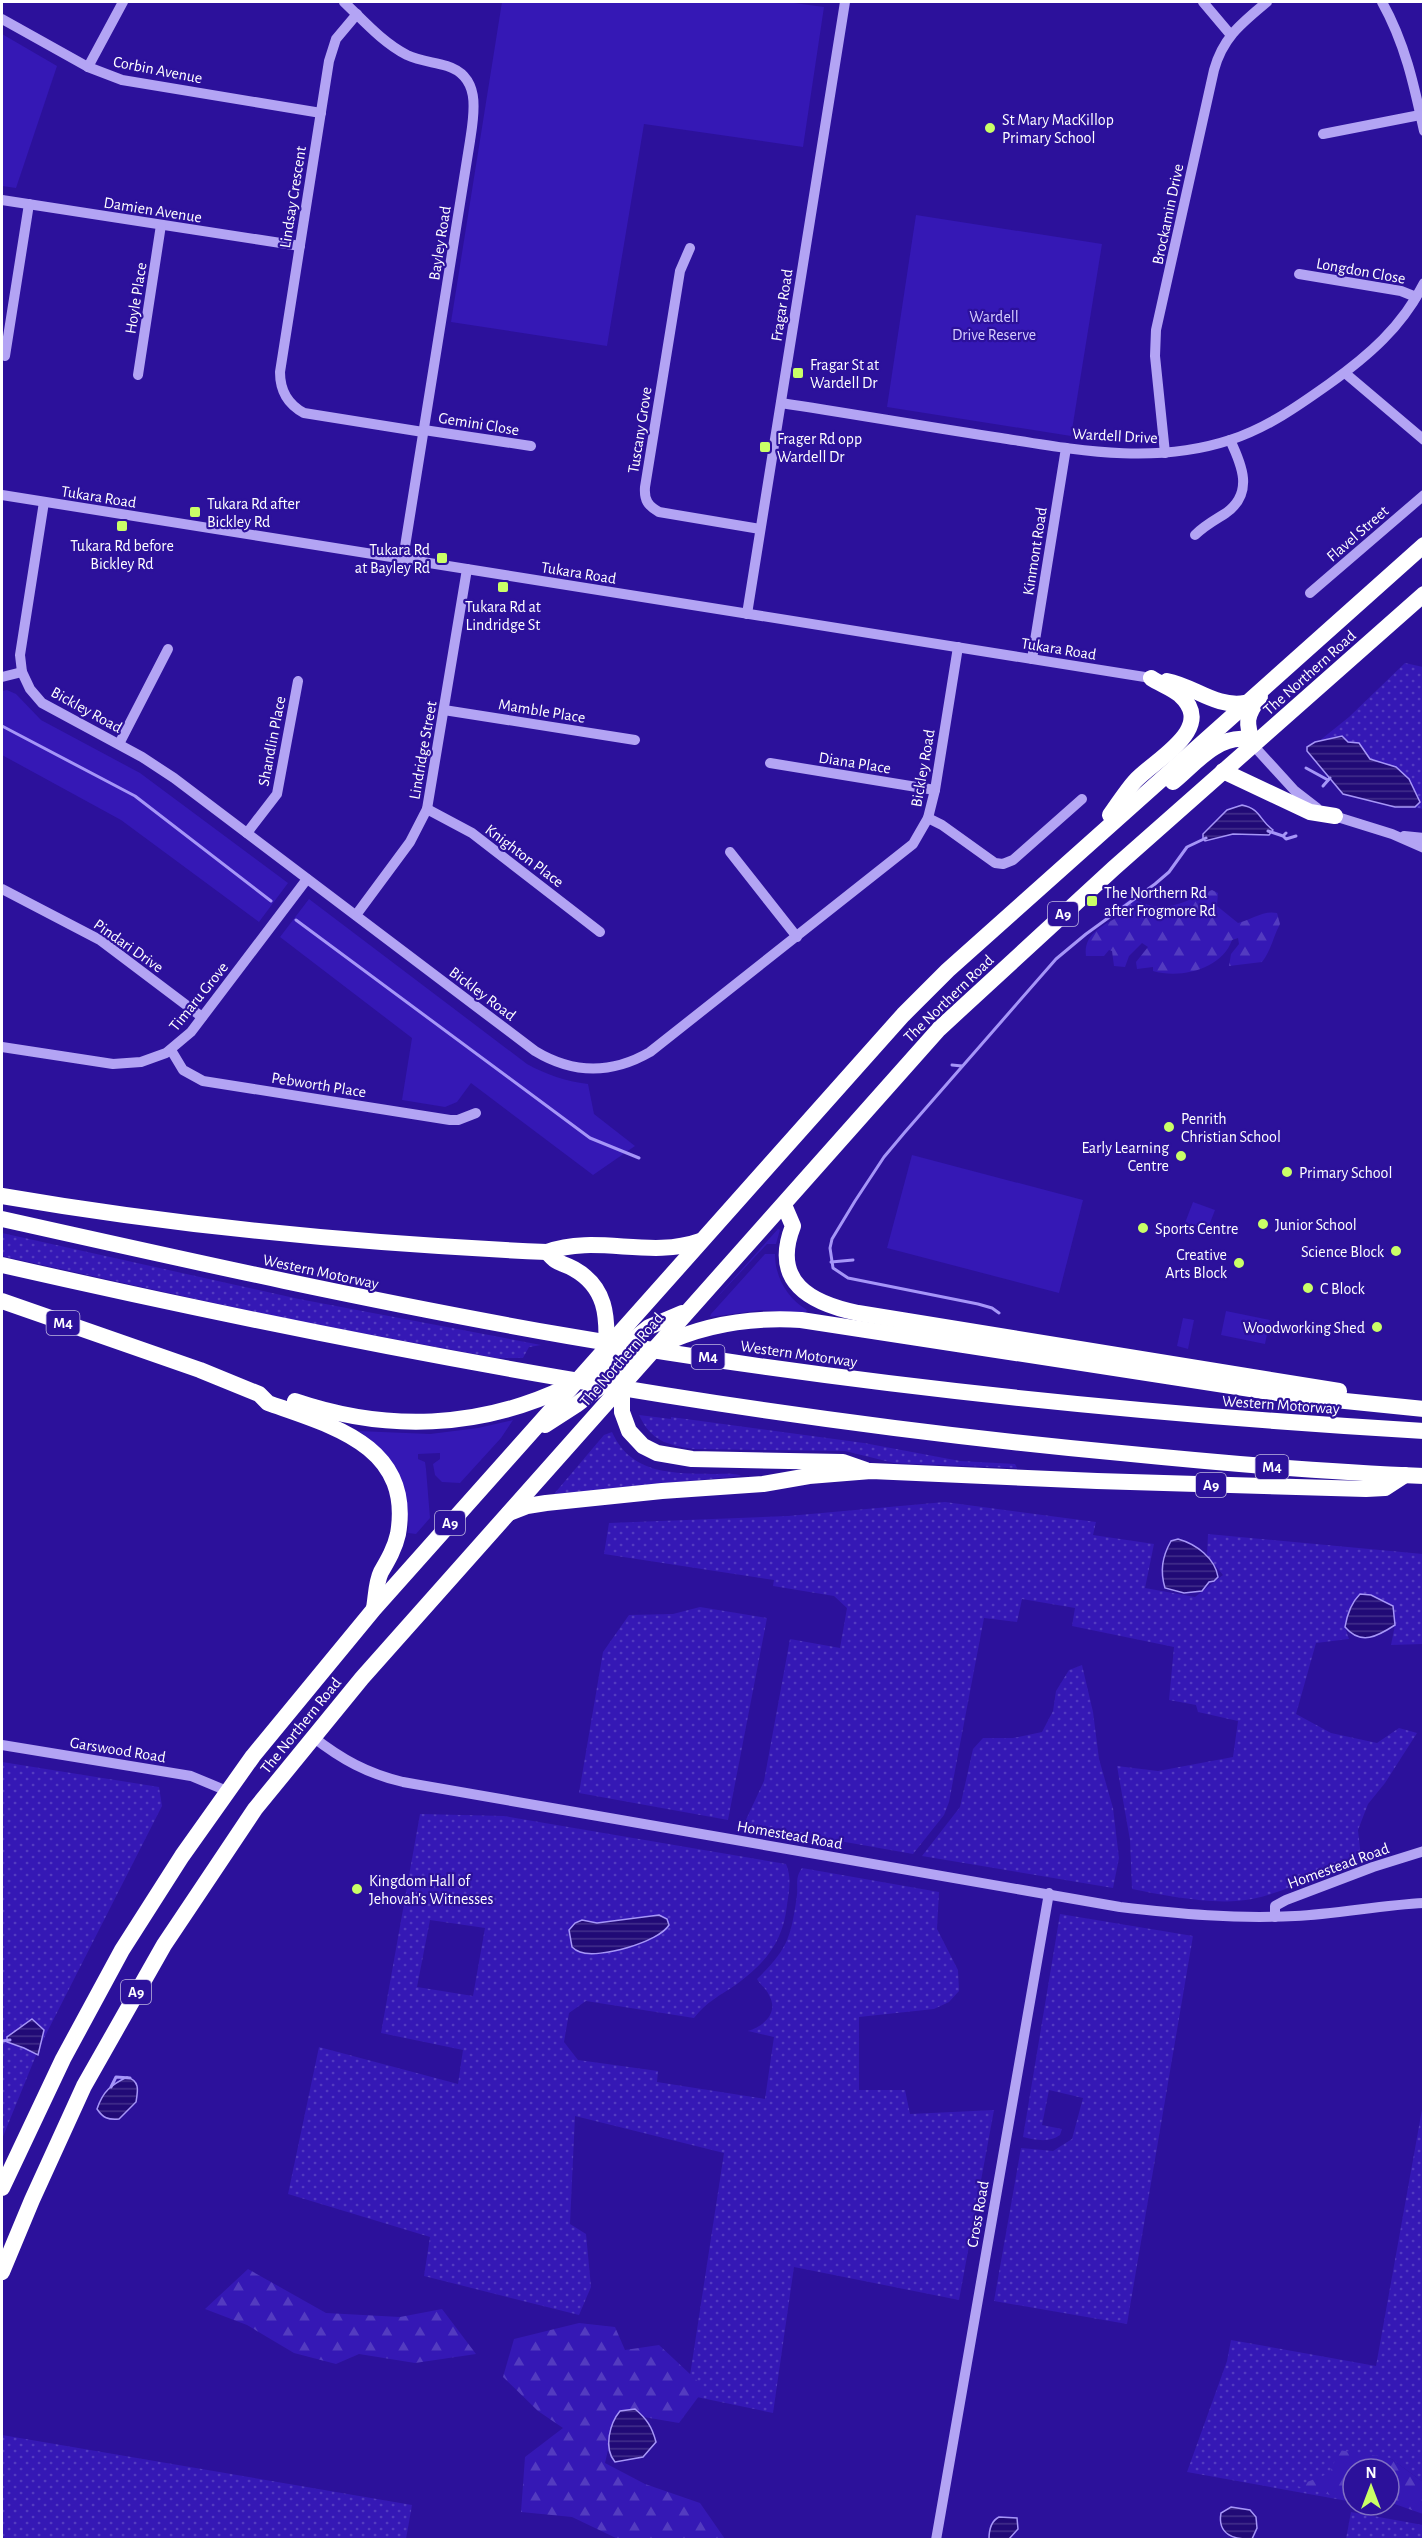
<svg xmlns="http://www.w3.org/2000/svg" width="1425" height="2541" font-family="'Alegreya Sans',sans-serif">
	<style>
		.grass { fill: url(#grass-dots); fill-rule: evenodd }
		.forest { fill: url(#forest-firs) }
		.green { fill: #3518b5 }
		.water { fill: url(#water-rules); stroke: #a696f8; stroke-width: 1.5 }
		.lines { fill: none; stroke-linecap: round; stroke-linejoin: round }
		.stream { stroke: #a696f8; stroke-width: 3 }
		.minor { stroke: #b3a4f4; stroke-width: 10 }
		.highway { stroke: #fff; stroke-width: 16 }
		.poi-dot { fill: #caff67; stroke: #2c119b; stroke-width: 2 }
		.labels { text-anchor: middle; stroke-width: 4.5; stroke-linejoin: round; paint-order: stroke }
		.shield { fill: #2c119b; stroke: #c0b8e1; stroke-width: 1.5 }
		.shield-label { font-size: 15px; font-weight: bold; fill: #fff }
		.street-label { font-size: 16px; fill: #fff; stroke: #2c119b }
		.poi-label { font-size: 16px; fill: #fff; stroke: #2c119b; text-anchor: start }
		.park-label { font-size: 16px; fill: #d5ccfe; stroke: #2c119b }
	</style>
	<defs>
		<pattern id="grass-dots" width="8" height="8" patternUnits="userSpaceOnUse" patternTransform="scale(1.5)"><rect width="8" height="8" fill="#3518b5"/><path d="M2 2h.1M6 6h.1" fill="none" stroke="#533bc0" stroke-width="1.8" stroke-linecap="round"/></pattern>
		<pattern id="forest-firs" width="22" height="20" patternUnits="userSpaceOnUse" patternTransform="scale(1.5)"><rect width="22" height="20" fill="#3518b5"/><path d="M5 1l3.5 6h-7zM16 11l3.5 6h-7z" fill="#533bc0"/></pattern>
		<pattern id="water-rules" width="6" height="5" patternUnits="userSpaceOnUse" patternTransform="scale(1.5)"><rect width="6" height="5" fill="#210a76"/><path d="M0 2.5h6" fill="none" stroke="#422f8b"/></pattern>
	</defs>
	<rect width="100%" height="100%" fill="#2c119b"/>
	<!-- grass -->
	<g class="grass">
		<polygon points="1405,663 1423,667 1423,809 1346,795 1308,750 1349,717"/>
		<polygon points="2,1233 299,1299 541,1345 529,1347 523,1358 497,1358 296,1321 2,1256"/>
		<path d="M639,1415l32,4v-2l193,26 96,18 55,3 2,4 -123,-5 -49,-12 -151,-2c-27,-4 -43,-8 -55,-34z"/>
		<path d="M612,1432c20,44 63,41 103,42 8,0 21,-1 26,2l-187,18 50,-59z"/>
		<path d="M945,1502l151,20 -3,13 61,9 -9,44 50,9 28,-22 -16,-19 1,-22 215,20v90l-32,1 4,-20 -2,-19 -22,-11 -26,32 4,12 -33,4 -20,71 35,19 46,10 22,-15 18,5 -32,50 -17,21 -10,26 3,28c-35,14 -72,33 -109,41 -35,7 -85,-3 -120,-10l-2,-49 -13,-74 41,5 75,-14 5,-36 -40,-9 -2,-7 -27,-5 5,-53 -102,-21 3,-18 -53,-9 -5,23 -33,-4 -35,184 -5,13 -31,39 -169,-30 20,-43 26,-142 50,9 7,-40 -13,-12 -61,-10 1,-6 -170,-26 5,-31 179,-7z"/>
		<polygon points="700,1607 767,1618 728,1820 579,1793 603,1652 629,1615 673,1614"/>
		<polygon points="1082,1665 1093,1712 1099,1759 1113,1808 1119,1858 1113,1888 922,1856 960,1807 973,1749 983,1738 1013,1738 1042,1732 1053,1711 1056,1691 1069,1670"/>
		<polygon points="2,1762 159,1787 162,1806 39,2048 2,2139"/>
		<path d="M420,1814l84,2 282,48c6,14 3,27 1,41 -4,37 -21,57 -50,79 -16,11 -31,18 -43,34l-108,-17 -17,12 -5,29 14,18 80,11 -1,11 108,17 9,-62 -26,-6c16,-5 31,-18 21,-36 -3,-7 -9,-10 -12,-16 31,-30 34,-42 40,-84 1,-11 -2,-17 5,-27l137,24 -2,37 21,41 1,21 -10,11 -15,7 -75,8v73h46l5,24 84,-4 -35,190 -165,-33 -21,146 -86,-18 37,-242 -149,-37 -5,108 16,10 5,53 -12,28 -155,-39 6,-39 -142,-43 31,-147 139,37 5,-34 -82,-17zM430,1920l55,8 -12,68 -56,-9z"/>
		<path d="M1060,1914l133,22 -66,388 -133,-23 27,-153 32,3 19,-12 11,-41 -34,-8 -7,35 20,4 -2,6c-11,8 -24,5 -37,2z"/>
		<polygon points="1423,2104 1423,2482 1390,2458 1353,2469 1353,2502 1187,2472 1227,2361 1231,2340 1376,2366"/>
		<polygon points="2,2435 412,2505 406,2539 2,2539"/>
		<polygon points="1351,2512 1423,2525 1423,2539 1346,2539"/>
	</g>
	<!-- forest -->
	<g class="forest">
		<path d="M1212,890l6,3 -1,13 21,17c13,-3 25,-13 39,-10l3,11c-7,13 -9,27 -18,38l-33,4 2,-12 8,-10 -1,-6 -6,2c-10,29 -51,39 -79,31v-4l-16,2 -1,-7 12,-15 -6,-4 -13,13 -4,11 -11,-1 -2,-15 -3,-1 -5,6h-18c-3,-22 17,-30 33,-40l2,-10 10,-8c35,17 47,6 81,-8z"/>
		<polygon points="248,2269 326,2313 400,2317 442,2309 476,2354 415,2363 359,2354 336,2364 294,2353 247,2325 205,2309"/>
		<polygon points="579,2323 615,2327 625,2350 659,2345 705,2388 679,2423 638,2416 615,2419 605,2463 645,2484 700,2503 725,2539 618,2539 572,2517 521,2512 525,2457 563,2428 538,2411 503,2377 514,2339"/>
		<polygon points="1339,2450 1390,2458 1423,2482 1423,2514 1389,2502 1389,2469 1353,2469 1353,2501 1297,2486 1330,2473"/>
	</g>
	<!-- green -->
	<g class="green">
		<polygon points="502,2 787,2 824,7 803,147 644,124 607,346 451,322"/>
		<polygon points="2,34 57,66 16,188 2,186"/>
		<polygon points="916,215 1102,244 1071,436 887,407"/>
		<polygon points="7,690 16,694 41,720 140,773 288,883 259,922 121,820 2,755 2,691"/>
		<path d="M309,899l218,165c20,11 38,17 61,20l6,30 41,32 -42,29 -122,-92 -14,19 -12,5 -43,-7 10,-62 -132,-101z"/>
		<polygon points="912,1155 1083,1200 1059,1293 887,1248"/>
		<polygon points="1193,1202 1215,1210 1207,1231 1185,1223"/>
		<polygon points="778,1229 780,1230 776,1244 767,1244 707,1308"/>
		<path d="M765,1254h10c0,23 12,44 32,56l-2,4 -43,-4 -52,7 1,-3z"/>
		<polygon points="1226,1311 1270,1320 1265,1344 1221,1335"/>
		<polygon points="1183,1318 1194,1320 1188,1349 1177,1346"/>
		<path d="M513,1420l-12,18 -41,45 -18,-1 -7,-7 -2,-11 7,-5v-6l-22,1v5l7,3 1,7 4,49 -14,16 -8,-1c3,-43 -12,-79 -50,-102l72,3 48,-6z"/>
	</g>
	<!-- water -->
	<g class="water">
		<polygon points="1342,736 1348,742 1359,743 1370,759 1396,767 1409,779 1420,802 1415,807 1395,807 1343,794 1307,751 1307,747 1315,742"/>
		<path d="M1242,805c19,4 17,15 31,25l-4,5 -36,-1 -28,7 -2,-3v-4l24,-24z"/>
		<path d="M1178,1539c18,5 37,19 40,38l-4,4 -5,1 -7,9 -18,2 -19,-5c-5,-17 -3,-31 6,-47z"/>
		<path d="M1360,1594l11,1 22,11 2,19c-17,11 -34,21 -50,2 2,-12 6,-24 15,-33z"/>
		<path d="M659,1915l8,4 2,6c-10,17 -70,34 -89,27 -3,-1 -6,-3 -8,-5l-3,-17 6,-7 7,-3 15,3z"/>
		<polygon points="32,2019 44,2030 38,2055 24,2048 7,2042 7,2037"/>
		<path d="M127,2077c13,4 11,13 9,25l-17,17c-11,1 -16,-1 -22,-10 6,-18 14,-24 30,-32z"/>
		<path d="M635,2409c12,10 17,18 21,33l-13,15 -28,5c-12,-14 -5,-39 5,-51z"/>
		<path d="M1231,2507l19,3 6,7 1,11 -5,11c-17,1 -35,-4 -31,-26z"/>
		<path d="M999,2517l18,1 1,11 -9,10h-20c0,-8 2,-18 10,-22z"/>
	</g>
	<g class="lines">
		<!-- stream -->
		<g class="stream">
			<polyline points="2,726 135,796 271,901"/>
			<polyline points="1306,768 1328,780"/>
			<polyline points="1323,786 1330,778"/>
			<polyline points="1268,831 1283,836 1286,833"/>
			<polyline points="1284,837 1286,839 1296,836"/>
			<polyline points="296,920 590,1138 639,1158"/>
			<polyline points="952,1065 962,1066"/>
			<polyline points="831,1262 853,1260"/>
			<polyline points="999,1313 992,1308 978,1304 848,1278 833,1268 830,1248 832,1239 855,1201 884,1157 905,1132 1056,959 1086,934 1155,884 1169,872 1187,847 1206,838"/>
			<polyline points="2,2041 10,2040"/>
			<polyline points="111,2087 116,2077 130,2078"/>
		</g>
		<!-- minor -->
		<g class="minor">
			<path d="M344,2c19,18 39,41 63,53 13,6 27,7 40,11 35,11 27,48 23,75l-67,418"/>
			<polyline points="1203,2 1230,34"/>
			<path d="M1382,2c23,41 32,83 42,129"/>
			<path d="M357,14l-21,25 -7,22 -49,311c0,18 7,32 24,41l119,19"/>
			<polyline points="2,19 88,67 122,80 321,113"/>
			<polyline points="88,67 123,2"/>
			<polyline points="1323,134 1420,115"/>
			<polyline points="2,200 300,246"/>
			<path d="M690,248l-10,23 -35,216c-1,13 3,19 14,25l101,17"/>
			<polyline points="1299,274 1401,291 1416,297"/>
			<polyline points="5,356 29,204"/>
			<polyline points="1345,373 1424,440"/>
			<polyline points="138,375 161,225"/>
			<path d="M781,403c73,11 146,24 220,35 76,12 153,27 229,2 37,-12 68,-34 99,-56 39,-28 73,-57 95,-101"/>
			<polyline points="424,430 531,446"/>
			<path d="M1165,453l-10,-97 1,-26 58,-260c9,-33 28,-47 53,-68"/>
			<polyline points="2,495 1151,678"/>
			<path d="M44,502l-24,153 2,17 8,17 12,14 100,54 32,21 361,273c38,23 77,23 115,1l263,-208 15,-26 7,-28 23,-143"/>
			<path d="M1195,535c10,-10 20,-15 31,-22 28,-20 16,-48 4,-73"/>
			<polyline points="1310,593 1424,495"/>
			<polyline points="747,614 845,2"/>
			<polyline points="1032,659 1066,448"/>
			<polyline points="2,677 22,672"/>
			<polyline points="444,710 635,740"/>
			<polyline points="119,744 168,649"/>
			<polyline points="1253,745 1295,791 1317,808"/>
			<polyline points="770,763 935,790"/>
			<polyline points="427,809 472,833 600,932"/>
			<polyline points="1331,815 1392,834 1424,848"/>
			<polyline points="928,818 942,825 995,863 1003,864 1013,860 1082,799"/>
			<polyline points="247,833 277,794 298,681"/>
			<polyline points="1404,836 1424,838"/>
			<polyline points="730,852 797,937"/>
			<polyline points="2,889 100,940 202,1017"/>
			<polyline points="356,915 410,842 427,809 467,569"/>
			<polyline points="2,1047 113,1064 141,1062 166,1053 191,1032 307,879"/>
			<polyline points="171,1050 183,1070 203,1081 450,1120 458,1120 476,1113"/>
			<path d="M313,1737c28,22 55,37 90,45l717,125c59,7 116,12 175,9 43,-2 86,-11 129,-13"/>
			<polyline points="2,1745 191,1776 227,1791"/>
			<polyline points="1275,1917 1275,1906 1286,1900 1373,1867 1424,1851"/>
			<polyline points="936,2540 1049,1893"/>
		</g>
		<!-- highway -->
		<g class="highway">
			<path d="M1167,681c27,5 49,27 78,22"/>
			<path d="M1253,745c-7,-23 -8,-28 7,-48"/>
			<polyline points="1223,771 1310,812 1335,816"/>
			<path d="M1173,782c20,-16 43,-46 72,-43l8,6"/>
			<path d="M1110,815c8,-11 16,-24 25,-34 20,-22 82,-52 45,-86 -8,-7 -20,-11 -29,-17"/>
			<path d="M2,1196c180,31 362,48 545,56 49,-18 103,7 153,-11"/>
			<path d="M784,1205l9,21c-22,56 17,77 65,87l481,78"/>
			<path d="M2,1219c188,42 376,84 566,117 283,49 569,78 856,95"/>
			<path d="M547,1252c12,14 13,9 27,17 32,18 34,47 32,81"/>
			<path d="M2,1265c369,84 741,153 1119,188 100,10 201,19 303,23"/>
			<path d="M2,1301l198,69 59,24 9,9c65,23 145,43 130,131 -3,14 -10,26 -17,38 -5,10 -5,25 -7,36"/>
			<path d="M661,1345c44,-21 91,-28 140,-25l495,76 128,13"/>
			<polyline points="592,1373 649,1327 682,1313"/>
			<polyline points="622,1382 622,1412 629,1431 643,1446 657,1453 692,1459 843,1462 866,1470"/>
			<path d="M295,1401c91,31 184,28 272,-14"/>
			<polyline points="545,1425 576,1405 636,1360"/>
			<polyline points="509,1513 527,1506 546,1503 662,1491 763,1484 809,1476 871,1471 1097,1481 1366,1489 1385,1488 1405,1475"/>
			<polyline points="2,2188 63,2059 122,1950 182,1856 253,1756 374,1609 903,1015 948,970 1424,545"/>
			<polyline points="2,2272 32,2200 84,2086 164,1945 255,1809 362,1678 939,1029 1114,868 1424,594"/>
		</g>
	</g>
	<!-- markers -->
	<g class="poi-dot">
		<circle cx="990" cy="128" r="6"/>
		<rect x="792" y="367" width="12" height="12" rx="3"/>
		<rect x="759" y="441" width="12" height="12" rx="3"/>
		<rect x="189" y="506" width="12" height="12" rx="3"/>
		<rect x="116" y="520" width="12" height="12" rx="3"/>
		<rect x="436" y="552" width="12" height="12" rx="3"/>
		<rect x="497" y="581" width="12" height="12" rx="3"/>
		<rect x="1086" y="895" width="12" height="12" rx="3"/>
		<circle cx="1169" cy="1127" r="6"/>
		<circle cx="1181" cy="1156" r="6"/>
		<circle cx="1287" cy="1172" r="6"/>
		<circle cx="1263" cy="1224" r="6"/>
		<circle cx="1143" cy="1228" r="6"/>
		<circle cx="1396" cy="1251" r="6"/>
		<circle cx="1239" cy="1263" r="6"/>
		<circle cx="1308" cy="1288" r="6"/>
		<circle cx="1377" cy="1327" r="6"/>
		<circle cx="357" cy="1889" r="6"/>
	</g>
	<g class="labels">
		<!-- shield labels -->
		<g class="shield">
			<rect x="1048" y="902" width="30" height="24" rx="4.5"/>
			<rect x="46.5" y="1311" width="33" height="24" rx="4.5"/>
			<rect x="691.5" y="1345" width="33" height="24" rx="4.5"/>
			<rect x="1255.5" y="1455" width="33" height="24" rx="4.5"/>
			<rect x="1196" y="1473" width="30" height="24" rx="4.5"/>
			<rect x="435" y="1511" width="30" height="24" rx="4.5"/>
			<rect x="121" y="1980" width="30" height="24" rx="4.5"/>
		</g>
		<g class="shield-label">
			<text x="1063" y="919">A9</text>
			<text x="63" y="1328">M4</text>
			<text x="708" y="1362">M4</text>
			<text x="1272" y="1472">M4</text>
			<text x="1211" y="1490">A9</text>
			<text x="450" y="1528">A9</text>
			<text x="136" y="1997">A9</text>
		</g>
		<!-- street labels -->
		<g class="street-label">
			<text transform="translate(158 69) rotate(11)" y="6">Corbin Avenue</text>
			<text transform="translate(292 197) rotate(-81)" y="6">Lindsay Crescent</text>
			<text transform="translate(153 209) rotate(9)" y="6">Damien Avenue</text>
			<text transform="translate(1167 214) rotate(-78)" y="6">Brockamin Drive</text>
			<text transform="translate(439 243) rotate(-81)" y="6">Bayley Road</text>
			<text transform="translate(1361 270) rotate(10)" y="6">Longdon Close</text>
			<text transform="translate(135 298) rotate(-81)" y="6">Hoyle Place</text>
			<text transform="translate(781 305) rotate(-81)" y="6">Fragar Road</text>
			<text transform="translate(479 423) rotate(9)" y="6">Gemini Close</text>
			<text transform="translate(639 430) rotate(-81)" y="6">Tuscany Grove</text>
			<text transform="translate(1115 435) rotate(3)" y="6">Wardell Drive</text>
			<text transform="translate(99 496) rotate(9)" y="6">Tukara Road</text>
			<text transform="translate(1357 533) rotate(-41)" y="6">Flavel Street</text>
			<text transform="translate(1034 551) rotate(-81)" y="6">Kinmont Road</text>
			<text transform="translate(579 572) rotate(9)" y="6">Tukara Road</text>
			<text transform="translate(1059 648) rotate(9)" y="6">Tukara Road</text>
			<text transform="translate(1309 672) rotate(-42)" y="6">The Northern Road</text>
			<text transform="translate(87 709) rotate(29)" y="6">Bickley Road</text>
			<text transform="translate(542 710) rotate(9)" y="6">Mamble Place</text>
			<text transform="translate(271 741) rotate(-79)" y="6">Shandlin Place</text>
			<text transform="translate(422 750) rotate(-80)" y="6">Lindridge Street</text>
			<text transform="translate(855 762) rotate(9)" y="6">Diana Place</text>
			<text transform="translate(922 768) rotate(-80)" y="6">Bickley Road</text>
			<text transform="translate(525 855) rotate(37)" y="6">Knighton Place</text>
			<text transform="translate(129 945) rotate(35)" y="6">Pindari Drive</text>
			<text transform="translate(483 993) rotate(37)" y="6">Bickley Road</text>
			<text transform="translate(198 996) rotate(-51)" y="6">Timaru Grove</text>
			<text transform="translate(948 998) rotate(-44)" y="6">The Northern Road</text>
			<text transform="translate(319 1084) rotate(9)" y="6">Pebworth Place</text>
			<text transform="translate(321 1271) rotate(12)" y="6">Western Motorway</text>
			<text transform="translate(799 1353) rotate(8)" y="6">Western Motorway</text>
			<text transform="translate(621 1359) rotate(-49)" y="6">The Northern Road</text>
			<text transform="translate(1281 1404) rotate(4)" y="6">Western Motorway</text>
			<text transform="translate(300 1725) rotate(-51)" y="6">The Northern Road</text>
			<text transform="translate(118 1749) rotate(9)" y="6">Garswood Road</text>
			<text transform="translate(790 1834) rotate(10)" y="6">Homestead Road</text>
			<text transform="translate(1338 1865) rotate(-20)" y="6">Homestead Road</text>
			<text transform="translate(977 2214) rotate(-80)" y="6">Cross Road</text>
		</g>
		<!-- poi labels -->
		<g class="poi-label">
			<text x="1002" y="125">St Mary MacKillop<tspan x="1002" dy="18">Primary School</tspan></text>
			<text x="810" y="370">Fragar St at<tspan x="810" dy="18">Wardell Dr</tspan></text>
			<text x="777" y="444">Frager Rd opp<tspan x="777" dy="18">Wardell Dr</tspan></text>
			<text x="207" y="509">Tukara Rd after<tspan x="207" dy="18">Bickley Rd</tspan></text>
			<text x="122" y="551" text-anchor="middle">Tukara Rd before<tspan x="122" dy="18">Bickley Rd</tspan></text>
			<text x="430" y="555" text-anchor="end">Tukara Rd<tspan x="430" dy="18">at Bayley Rd</tspan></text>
			<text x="503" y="612" text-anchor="middle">Tukara Rd at<tspan x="503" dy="18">Lindridge St</tspan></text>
			<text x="1104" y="898">The Northern Rd<tspan x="1104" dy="18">after Frogmore Rd</tspan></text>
			<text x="1181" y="1124">Penrith<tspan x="1181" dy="18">Christian School</tspan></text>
			<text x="1169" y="1153" text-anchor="end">Early Learning<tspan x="1169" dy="18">Centre</tspan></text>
			<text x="1299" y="1178">Primary School</text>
			<text x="1275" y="1230">Junior School</text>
			<text x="1155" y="1234">Sports Centre</text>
			<text x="1384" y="1257" text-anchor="end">Science Block</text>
			<text x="1227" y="1260" text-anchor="end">Creative<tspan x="1227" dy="18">Arts Block</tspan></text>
			<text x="1320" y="1294">C Block</text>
			<text x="1365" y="1333" text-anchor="end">Woodworking Shed</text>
			<text x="369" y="1886">Kingdom Hall of<tspan x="369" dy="18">Jehovah's Witnesses</tspan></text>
		</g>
		<!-- park labels -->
		<g class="park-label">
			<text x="994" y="322">Wardell<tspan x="994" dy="18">Drive Reserve</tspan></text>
		</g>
	</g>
	<!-- border -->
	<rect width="1425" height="2541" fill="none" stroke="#ffffff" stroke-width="6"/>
	<!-- north arrow -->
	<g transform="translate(1371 2487)"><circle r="28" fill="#2c119b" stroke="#8070c3" stroke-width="1.5"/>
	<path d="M0-4.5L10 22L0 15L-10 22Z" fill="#caff67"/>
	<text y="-9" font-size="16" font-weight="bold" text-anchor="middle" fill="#ffffff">N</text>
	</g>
</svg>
